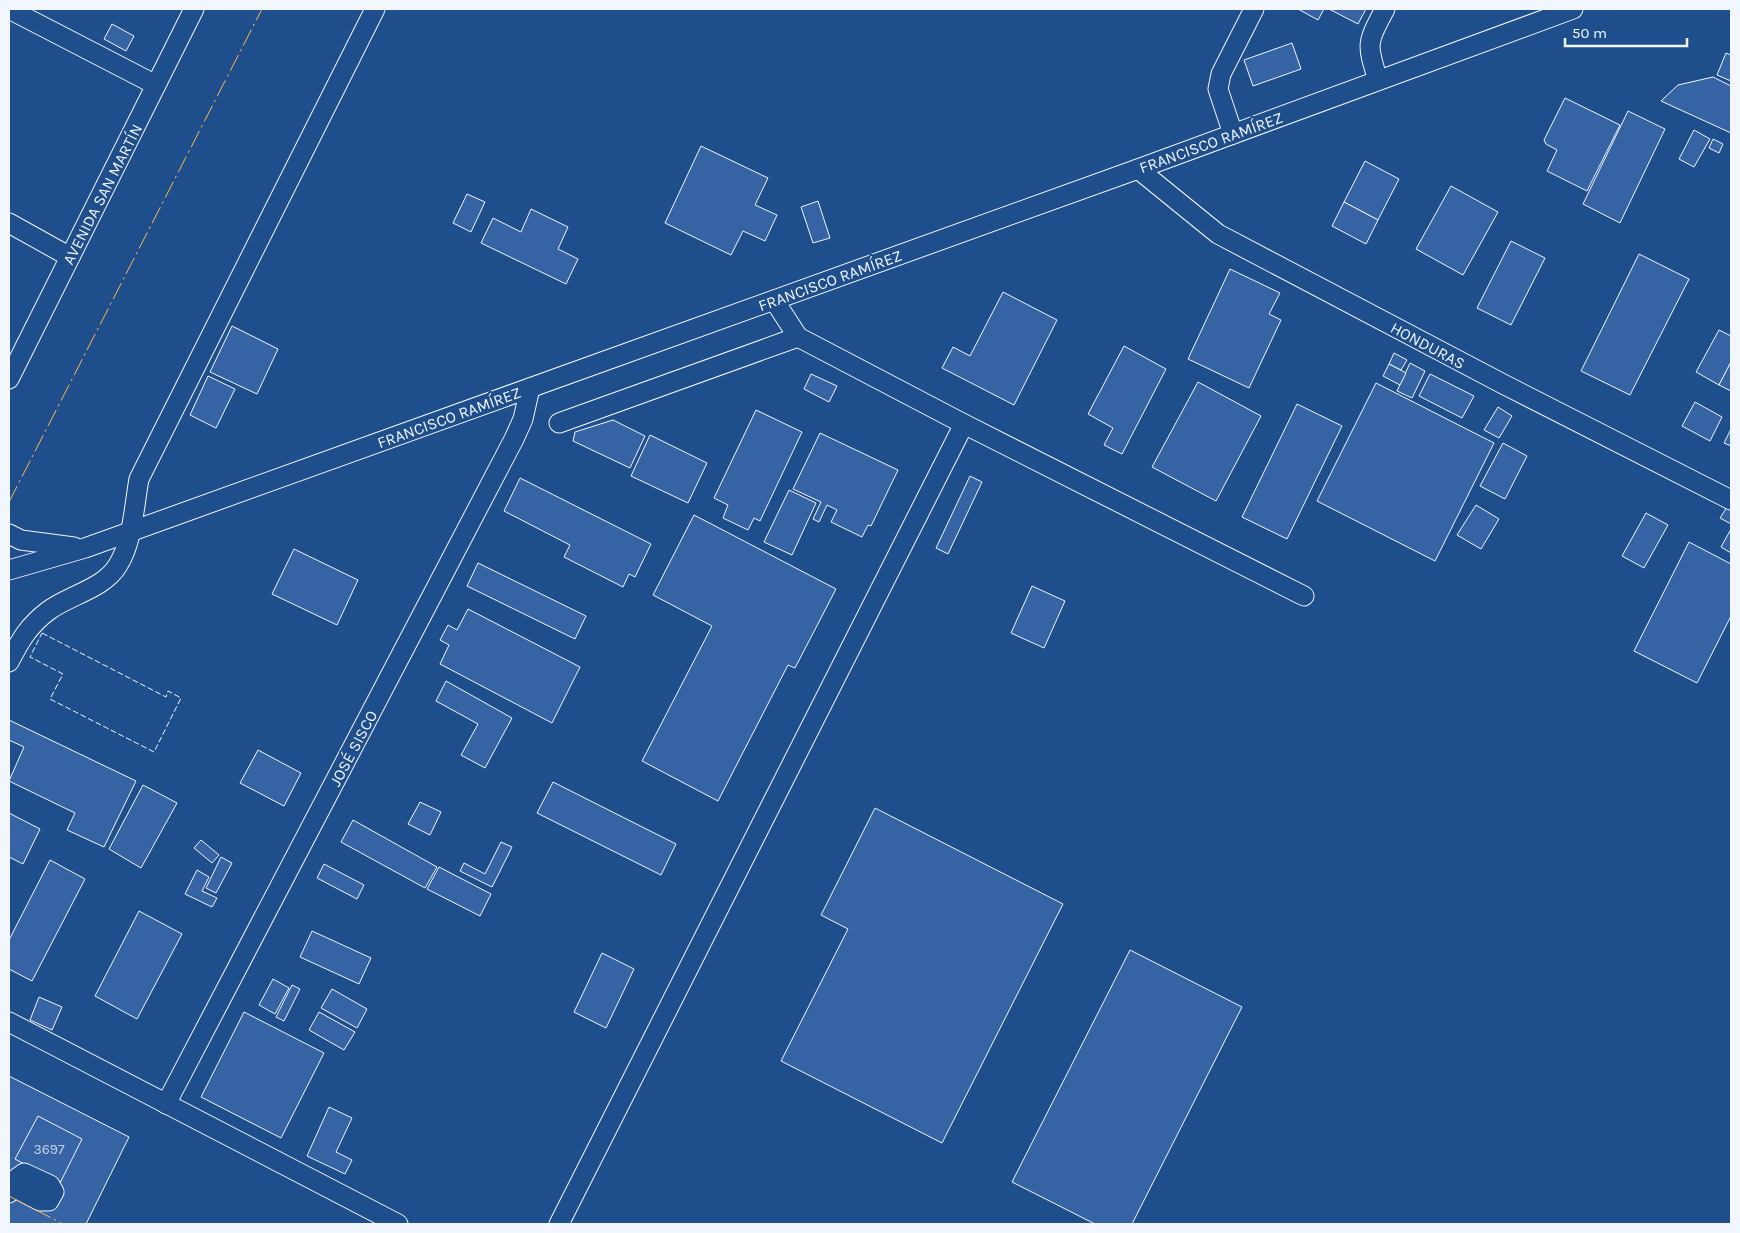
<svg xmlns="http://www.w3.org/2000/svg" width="1740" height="1233" font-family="Karla,sans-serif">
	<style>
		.building { fill: #3563a3; stroke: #f2f6ff }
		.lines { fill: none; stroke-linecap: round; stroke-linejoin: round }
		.minor-casing { stroke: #f2f6ff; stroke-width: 21 }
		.minor { stroke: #1f4e8c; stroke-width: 19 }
		.fence { stroke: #f2f6ff; stroke-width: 1; stroke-dasharray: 6 2.5; stroke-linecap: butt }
		.power { stroke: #ffb74d; stroke-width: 1; stroke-dasharray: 18 4 2.5 4; stroke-linecap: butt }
		.labels { text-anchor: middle; stroke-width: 4; stroke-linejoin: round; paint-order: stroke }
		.number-label { font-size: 14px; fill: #c3d1e8 }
		.street-label { font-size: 16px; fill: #f2f6ff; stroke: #1f4e8c }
	</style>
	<rect width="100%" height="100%" fill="#1f4e8c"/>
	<!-- building -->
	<g class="building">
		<polygon points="1298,9 1324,9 1318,20"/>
		<polygon points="1329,9 1366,9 1358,24"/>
		<polygon points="112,24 134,36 126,51 104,39"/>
		<polygon points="1292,43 1301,69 1253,86 1244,60"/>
		<polygon points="1726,53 1731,55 1731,81 1717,75"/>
		<polygon points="1713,77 1731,86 1731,133 1661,101 1678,85"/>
		<polygon points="1565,98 1620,125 1587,191 1547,171 1557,150 1546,144 1544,140"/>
		<polygon points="1628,111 1665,129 1620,223 1583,204"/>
		<polygon points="1694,130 1710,139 1694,167 1679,159"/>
		<polygon points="1713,139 1723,144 1719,153 1709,148"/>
		<polygon points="701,146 768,178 755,205 777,215 765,241 743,231 731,255 665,223"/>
		<polygon points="1365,161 1399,179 1378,220 1344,202"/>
		<polygon points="1451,186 1498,212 1463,275 1416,249"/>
		<polygon points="467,194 485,202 471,232 453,223"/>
		<polygon points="818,201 830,238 813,243 801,207"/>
		<polygon points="1344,202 1378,220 1366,244 1332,226"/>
		<polygon points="531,209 568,227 558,249 578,259 566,284 481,243 493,218 521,232"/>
		<polygon points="1511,241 1545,258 1511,325 1477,308"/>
		<polygon points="1639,254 1689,279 1630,395 1581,371"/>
		<polygon points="1230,269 1280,293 1269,314 1281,320 1249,388 1188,359"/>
		<polygon points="1003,292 1057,320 1014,405 942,368 953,347 970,356"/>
		<polygon points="232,326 278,349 257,394 210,372"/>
		<polygon points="1719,330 1731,336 1731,362 1719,385 1696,372"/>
		<polygon points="1124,346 1166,369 1122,454 1104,445 1113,428 1088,414"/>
		<polygon points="1394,353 1407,360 1401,370 1389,364"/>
		<polygon points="1731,362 1731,391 1719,385"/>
		<polygon points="1410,363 1425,371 1412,398 1397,391"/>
		<polygon points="1389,364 1406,373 1400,385 1383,376"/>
		<polygon points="811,374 837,386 829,402 804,389"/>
		<polygon points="1430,374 1474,396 1462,418 1419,396"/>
		<polygon points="208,376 235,389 216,428 190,415"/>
		<polygon points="1198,382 1261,416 1216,501 1152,467"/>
		<polygon points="1376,383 1494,443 1435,561 1317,501"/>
		<polygon points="1695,402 1722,417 1710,441 1682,426"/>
		<polygon points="1297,404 1342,426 1287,539 1242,517"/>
		<polygon points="1498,407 1512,416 1499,438 1484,430"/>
		<polygon points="756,410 802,432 760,521 754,518 748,530 723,518 728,505 714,498"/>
		<polygon points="613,420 645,436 630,468 573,441 575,432"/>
		<polygon points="1731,429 1731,446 1724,443"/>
		<polygon points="820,433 898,470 871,526 868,525 862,537 831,522 837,510 827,505 819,522 813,519 821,502 793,489"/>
		<polygon points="650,435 707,463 688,503 631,476"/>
		<polygon points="1503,443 1527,456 1505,499 1480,486"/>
		<polygon points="970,476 982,482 948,554 936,548"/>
		<polygon points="520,478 651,544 635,577 629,574 623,587 564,557 570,545 504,511"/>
		<polygon points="789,490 816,503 792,555 764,542"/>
		<polygon points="1476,505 1499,519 1481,549 1457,535"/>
		<polygon points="1727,507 1731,509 1731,524 1720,518"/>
		<polygon points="1646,513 1668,525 1644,568 1622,556"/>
		<polygon points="694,515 836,589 795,668 788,665 718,801 642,761 712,626 653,595"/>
		<polygon points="1731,529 1731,553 1721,547"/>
		<polygon points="1689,542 1731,564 1731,616 1697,683 1634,651"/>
		<polygon points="294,549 358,580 337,625 272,594"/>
		<polygon points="478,563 586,616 575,639 467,586"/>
		<polygon points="1032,586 1065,601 1044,648 1011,633"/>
		<polygon points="468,609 580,667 552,723 440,664 449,645 440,640 448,625 457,630"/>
		<polygon points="446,681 512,718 485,768 461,755 478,724 436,701"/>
		<polygon points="9,720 136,781 104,847 67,830 75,813 9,781 24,747 9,740"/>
		<polygon points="258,750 301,773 284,806 240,783"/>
		<polygon points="553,782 676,844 661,875 537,813"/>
		<polygon points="143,785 177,803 141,868 109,849"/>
		<polygon points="420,802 441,812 430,835 408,824"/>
		<polygon points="875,808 1063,904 942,1143 781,1061 848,929 821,915"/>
		<polygon points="9,813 40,829 23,864 9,857"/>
		<polygon points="353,820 437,867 425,888 341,842"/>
		<polygon points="201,840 219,855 212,863 194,848"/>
		<polygon points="501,842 512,847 492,887 460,871 464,863 485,874"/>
		<polygon points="221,857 232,863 216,893 206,888"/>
		<polygon points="50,860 85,879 32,981 9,969 9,940"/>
		<polygon points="324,864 364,885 357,899 317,878"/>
		<polygon points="439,867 491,894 480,916 427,889"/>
		<polygon points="197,870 209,877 202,891 217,898 212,907 185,894"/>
		<polygon points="139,911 182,934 137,1019 95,996"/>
		<polygon points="312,931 371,958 359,984 300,957"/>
		<polygon points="1130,950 1242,1007 1132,1224 1095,1224 1012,1182"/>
		<polygon points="602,953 634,969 606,1028 574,1012"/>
		<polygon points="273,979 289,988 275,1014 259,1005"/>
		<polygon points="292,985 300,989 284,1021 276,1017"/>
		<polygon points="332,989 367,1009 357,1028 321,1008"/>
		<polygon points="39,997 62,1007 52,1030 30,1020"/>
		<polygon points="244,1012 324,1053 281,1138 201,1097"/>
		<polygon points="319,1012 355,1032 344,1050 309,1030"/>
		<polygon points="9,1076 129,1137 86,1224 9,1224"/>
		<polygon points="329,1107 352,1118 336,1152 352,1160 345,1174 307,1156"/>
		<polygon points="38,1116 82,1139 60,1183 15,1159"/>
	</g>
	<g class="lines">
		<defs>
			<g id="minor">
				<polyline points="9,9 156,85"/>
				<path d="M1378,80c-12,-37 -11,-37 7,-71"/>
				<polyline points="1233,134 1218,89 1221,74 1254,9"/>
				<polyline points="1138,169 1218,234 1503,384 1731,500"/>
				<polyline points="9,223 70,257"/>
				<polyline points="774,300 798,337 964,424 1304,596"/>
				<polyline points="9,379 194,9"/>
				<polyline points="559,423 798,337"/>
				<polyline points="9,534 21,540 74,547"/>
				<polyline points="9,570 85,548 1138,169 1573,9"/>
				<path d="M9,662c11,-21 19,-36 39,-51 21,-16 56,-22 70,-46 15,-24 16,-59 21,-86l236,-470"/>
				<polyline points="9,1022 398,1224"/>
				<polyline points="166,1104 514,439 523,419 530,388"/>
				<polyline points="9,1193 17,1178 24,1173 50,1185 54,1192 49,1201 40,1201 13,1187"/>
				<polyline points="559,1224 964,424"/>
			</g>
		</defs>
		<!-- minor casing -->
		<use href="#minor" class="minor-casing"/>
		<!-- minor -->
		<use href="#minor" class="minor"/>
		<!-- fence -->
		<polygon class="fence" points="42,633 166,697 168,691 181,698 154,752 50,699 63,674 30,657"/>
		<!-- power -->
		<g class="power">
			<polyline points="9,502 262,9"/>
			<polyline points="9,1196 63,1224"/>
		</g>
	</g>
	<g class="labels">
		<!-- number labels -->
		<g class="number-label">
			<text x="49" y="1154">3697</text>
		</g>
		<!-- street labels -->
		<g class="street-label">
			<text transform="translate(1211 142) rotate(-20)" y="6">FRANCISCO RAMÍREZ</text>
			<text transform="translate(102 194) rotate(-63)" y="6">AVENIDA SAN MARTÍN</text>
			<text transform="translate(830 280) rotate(-20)" y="6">FRANCISCO RAMÍREZ</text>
			<text transform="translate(1428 345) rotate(28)" y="6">HONDURAS</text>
			<text transform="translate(449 417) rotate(-20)" y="6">FRANCISCO RAMÍREZ</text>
			<text transform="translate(353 748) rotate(-62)" y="6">JOSÉ SISCO</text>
		</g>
	</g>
	<!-- border -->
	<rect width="1740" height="1233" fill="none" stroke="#f2f6ff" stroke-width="20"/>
	<!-- scale -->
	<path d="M1565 38v8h122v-8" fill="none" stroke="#f2f6ff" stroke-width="2.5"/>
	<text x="1572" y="38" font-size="15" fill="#f2f6ff" stroke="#1f4e8c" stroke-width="4" paint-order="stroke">50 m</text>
</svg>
